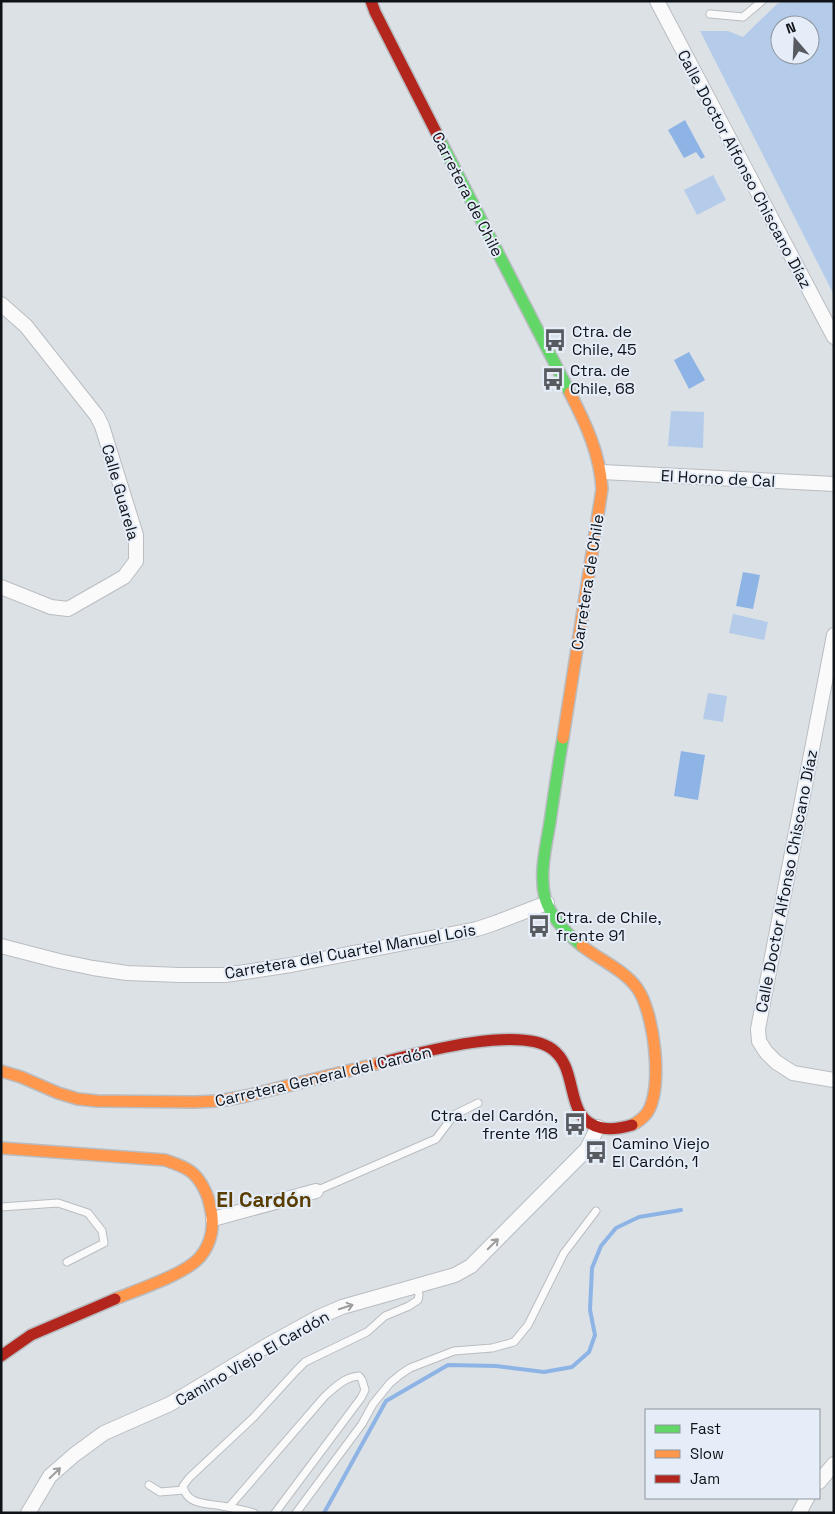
<svg xmlns="http://www.w3.org/2000/svg" width="835" height="1514" font-family="'Space Grotesk',sans-serif">
	<style>
		.green { fill: #b4ccea; fill-rule: evenodd }
		.water { fill: #8eb4e5 }
		.lines { fill: none; stroke-linecap: round; stroke-linejoin: round }
		.stream { stroke: #8eb4e5; stroke-width: 4 }
		.lane-casing { stroke: #b9bdc1; stroke-width: 9 }
		.street-casing { stroke: #b9bdc1; stroke-width: 16 }
		.fast-casing { stroke: #b9bdc1; stroke-width: 14 }
		.slow-casing { stroke: #b9bdc1; stroke-width: 14 }
		.jam-casing { stroke: #b9bdc1; stroke-width: 14 }
		.lane { stroke: #fafafb; stroke-width: 7 }
		.street { stroke: #fafafb; stroke-width: 14 }
		.fast { stroke: #63d668; stroke-width: 11 }
		.slow { stroke: #ff974d; stroke-width: 11 }
		.jam { stroke: #b3261e; stroke-width: 11 }
		.oneway { stroke: #9c9d9f }
		.labels { text-anchor: middle; stroke-width: 4; stroke-linejoin: round; paint-order: stroke }
		.street-label { font-size: 16px; fill: #0f1216; stroke: #e4edf8 }
		.poi-label { font-size: 16px; fill: #0f1216; stroke: #e4edf8; text-anchor: start }
		.district-label { font-size: 21px; font-weight: bold; fill: #5a3d00; stroke: #e4edf8 }
	</style>
	<rect width="100%" height="100%" fill="#dce1e6"/>
	<!-- green -->
	<g class="green">
		<path d="M783,1h51v294l-134,-264h28l15,6 34,-33zM780,25h30v30h-30z"/>
		<polygon points="713,175 726,200 697,215 684,190"/>
		<polygon points="671,411 704,412 703,448 668,446"/>
		<polygon points="733,614 768,622 764,640 729,633"/>
		<polygon points="708,693 727,696 723,722 703,719"/>
	</g>
	<!-- water -->
	<g class="water">
		<polygon points="685,120 705,157 701,159 696,152 684,158 668,130"/>
		<polygon points="689,352 705,380 689,389 674,360"/>
		<polygon points="743,572 760,575 753,609 736,606"/>
		<polygon points="681,751 705,755 698,800 674,796"/>
	</g>
	<g class="lines">
		<!-- stream -->
		<polyline class="stream" points="324,1513 386,1401 448,1365 496,1366 544,1372 572,1367 589,1352 595,1335 590,1310 592,1268 601,1246 616,1228 639,1217 681,1210"/>
		<defs>
			<g id="lane">
				<polyline points="710,14 743,17 762,1"/>
				<polyline points="316,1191 436,1139 454,1115 478,1103"/>
				<polyline points="1,1207 58,1203 88,1213 102,1231 104,1243 67,1262"/>
				<polyline points="149,1485 160,1492 184,1490"/>
				<path d="M229,1507l96,-111c10,-9 20,-19 34,-20l3,4 3,10 -4,8 -86,115"/>
				<path d="M254,1513c-10,-3 -21,-5 -32,-7 -14,-3 -35,0 -39,-20l6,-8 65,-61 42,-46 9,-9 62,-30 18,-16 24,-10 9,-6 1,-5 -2,-9"/>
				<polyline points="296,1513 362,1424 373,1404 390,1383 401,1374 410,1368 454,1351 492,1348 514,1342 528,1325 564,1253 596,1211"/>
			</g>
			<g id="street">
				<polyline points="657,1 834,337"/>
				<polyline points="1,304 26,326 97,416 102,426 136,535 136,561 124,577 68,609 51,607 1,587"/>
				<polyline points="602,472 834,484"/>
				<polyline points="834,635 758,1029 759,1041 766,1052 776,1062 793,1073 834,1080"/>
				<polyline points="1,946 59,961 93,968 127,973 180,975 225,975 291,965 477,929 495,923 547,903"/>
				<polyline points="213,1219 316,1191"/>
				<polyline points="819,1482 834,1464"/>
				<polyline points="28,1513 50,1476 74,1455 104,1433 170,1404 268,1345 319,1317 342,1307 455,1275 471,1266 587,1149 598,1127"/>
				<polyline points="799,1513 807,1498"/>
			</g>
			<g id="fast">
				<polyline points="440,140 570,393"/>
				<path d="M563,738c-5,28 -9,56 -13,84 -4,24 -11,52 -5,76 6,20 22,36 37,48"/>
			</g>
			<g id="slow">
				<path d="M563,738l39,-249c-2,-35 -16,-65 -32,-96"/>
				<path d="M582,946c18,14 42,24 55,42 17,23 27,101 10,125 -4,5 -9,9 -15,12"/>
				<polyline points="1,1071 21,1077 58,1093 78,1099 97,1101 194,1102 219,1101 246,1096 380,1063"/>
				<path d="M1,1148l164,12c8,3 18,6 25,11 10,7 18,23 20,35 5,18 2,37 -10,51 -14,17 -63,33 -85,42"/>
			</g>
			<g id="jam">
				<polyline points="371,1 375,12 440,140"/>
				<path d="M380,1063c38,-10 139,-38 172,-14 29,21 10,71 50,79 11,2 20,0 30,-3"/>
				<polyline points="1,1356 31,1335 115,1299"/>
			</g>
		</defs>
		<!-- lane casing -->
		<use href="#lane" class="lane-casing"/>
		<!-- street casing -->
		<use href="#street" class="street-casing"/>
		<!-- fast casing -->
		<use href="#fast" class="fast-casing"/>
		<!-- slow casing -->
		<use href="#slow" class="slow-casing"/>
		<!-- jam casing -->
		<use href="#jam" class="jam-casing"/>
		<!-- lane -->
		<use href="#lane" class="lane"/>
		<!-- street -->
		<use href="#street" class="street"/>
		<!-- fast -->
		<use href="#fast" class="fast"/>
		<!-- slow -->
		<use href="#slow" class="slow"/>
		<!-- jam -->
		<use href="#jam" class="jam"/>
	</g>
	<!-- one-way arrows -->
	<defs><path id="oneway-shaft" d="M-6 0H5M1.5-3L5.5 0L1.5 3" fill="none" stroke-width="1.6" stroke-linecap="round" stroke-linejoin="round" transform="scale(1.25)"/></defs>
	<g class="oneway">
		<use href="#oneway-shaft" transform="translate(493 1244) rotate(-45)"/>
		<use href="#oneway-shaft" transform="translate(346 1307) rotate(-18)"/>
		<use href="#oneway-shaft" transform="translate(55 1473) rotate(-44)"/>
	</g>
	<!-- icons -->
	<defs>
		<symbol id="bus-bare" viewBox="-9 -9 18 18"><path d="M-5-6H5V4H4V6H2V4H-2V6H-4V4H-5ZM-3.5-4V0h7V-4ZM-3.5 1.2v1.5H-2V1.2ZM2 1.2v1.5H3.5V1.2Z" fill="#575a5f" stroke="#e4edf8" stroke-width="2.5" paint-order="stroke"/></symbol>
	</defs>
	<g fill-rule="evenodd">
		<use href="#bus-bare" x="539" y="324" width="32" height="32"/>
		<use href="#bus-bare" x="537" y="363" width="32" height="32"/>
		<use href="#bus-bare" x="523" y="910" width="32" height="32"/>
		<use href="#bus-bare" x="559" y="1108" width="32" height="32"/>
		<use href="#bus-bare" x="580" y="1136" width="32" height="32"/>
	</g>
	<g class="labels">
		<!-- street labels -->
		<g class="street-label">
			<text transform="translate(745 169) rotate(62)" y="6">Calle Doctor Alfonso Chiscano Díaz</text>
			<text transform="translate(468 194) rotate(63)" y="6">Carretera de Chile</text>
			<text transform="translate(718 478) rotate(3)" y="6">El Horno de Cal</text>
			<text transform="translate(121 492) rotate(74)" y="6">Calle Guarela</text>
			<text transform="translate(587 582) rotate(-81)" y="6">Carretera de Chile</text>
			<text transform="translate(786 881) rotate(-79)" y="6">Calle Doctor Alfonso Chiscano Díaz</text>
			<text transform="translate(350 951) rotate(-10)" y="6">Carretera del Cuartel Manuel Lois</text>
			<text transform="translate(323 1076) rotate(-13)" y="6">Carretera General del Cardón</text>
			<text transform="translate(252 1358) rotate(-30)" y="6">Camino Viejo El Cardón</text>
		</g>
		<!-- poi labels -->
		<g class="poi-label">
			<text x="572" y="337">Ctra. de<tspan x="572" dy="18">Chile, 45</tspan></text>
			<text x="570" y="376">Ctra. de<tspan x="570" dy="18">Chile, 68</tspan></text>
			<text x="556" y="923">Ctra. de Chile,<tspan x="556" dy="18">frente 91</tspan></text>
			<text x="558" y="1121" text-anchor="end">Ctra. del Cardón,<tspan x="558" dy="18">frente 118</tspan></text>
			<text x="612" y="1149">Camino Viejo<tspan x="612" dy="18">El Cardón, 1</tspan></text>
		</g>
		<!-- district labels -->
		<g class="district-label">
			<text x="264" y="1207">El Cardón</text>
		</g>
	</g>
	<!-- border -->
	<rect width="835" height="1514" fill="none" stroke="#0f1216" stroke-width="5"/>
	<!-- legend -->
	<rect x="645" y="1409" width="175" height="90" fill="#e4edf8" stroke="#8f959e"/>
	<rect x="655" y="1425" width="25" height="8" fill="#63d668" stroke="#8f959e"/>
	<text x="690" y="1434" font-size="15" fill="#0f1216">Fast</text>
	<rect x="655" y="1450" width="25" height="8" fill="#ff974d" stroke="#8f959e"/>
	<text x="690" y="1459" font-size="15" fill="#0f1216">Slow</text>
	<rect x="655" y="1475" width="25" height="8" fill="#b3261e" stroke="#8f959e"/>
	<text x="690" y="1484" font-size="15" fill="#0f1216">Jam</text>
	<!-- north arrow -->
	<g transform="translate(795 40) rotate(341)"><circle r="24" fill="#e4edf8" stroke="#8f959e"/>
	<path d="M0-4L9 19L0 12L-9 19Z" fill="#575a5f"/>
	<text y="-8" font-size="14" font-weight="bold" text-anchor="middle" fill="#0f1216">N</text>
	</g>
</svg>
